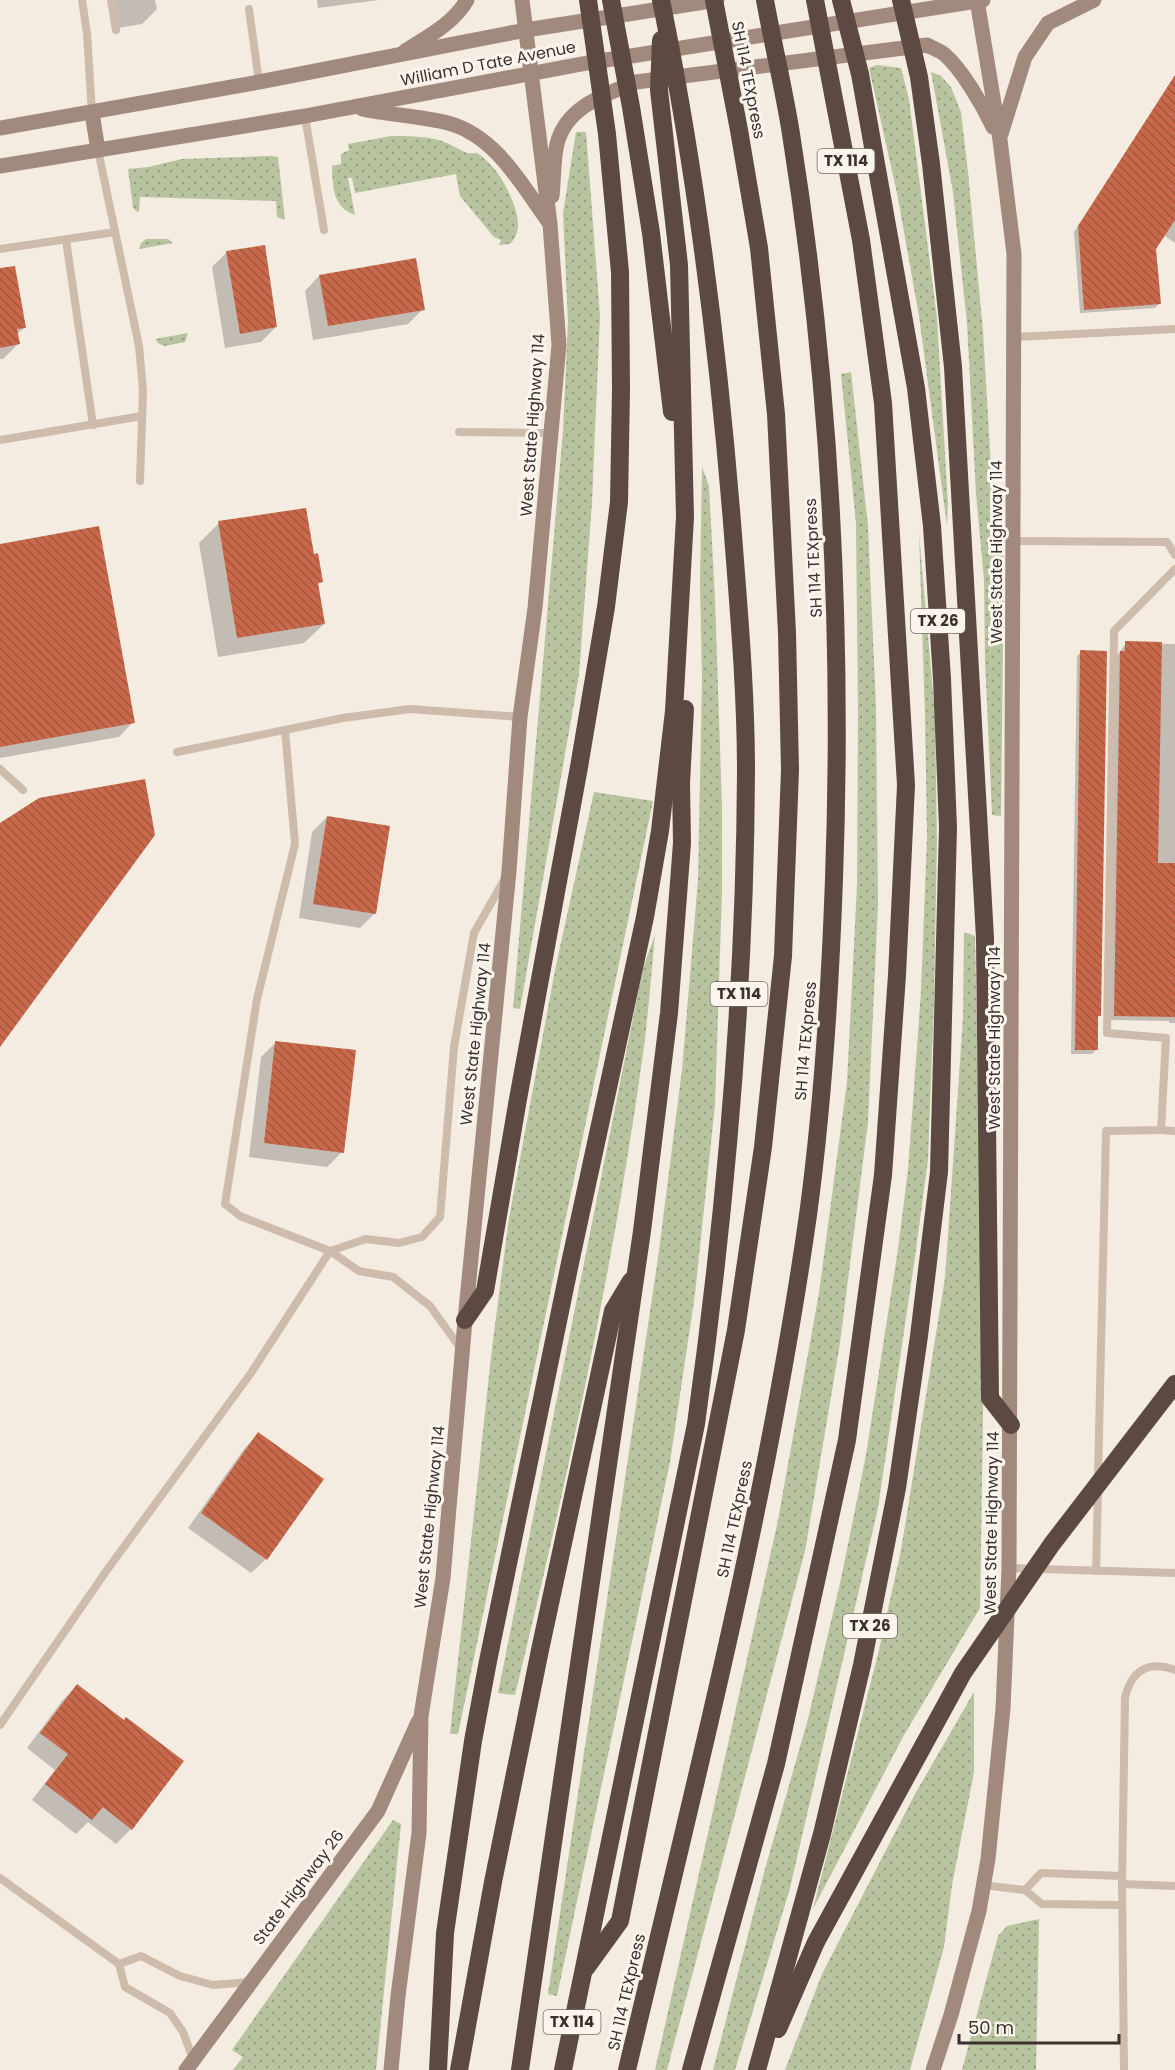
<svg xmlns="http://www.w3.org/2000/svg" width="1175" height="2070" font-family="Poppins,sans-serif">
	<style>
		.grass { fill: url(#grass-dots) }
		.shadow { fill: #0003 }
		.building { fill: url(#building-back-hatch) }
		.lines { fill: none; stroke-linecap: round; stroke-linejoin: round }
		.lane { stroke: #cdbbac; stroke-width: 8 }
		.secondary { stroke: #a18a7d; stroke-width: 15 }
		.highway { stroke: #5c4a42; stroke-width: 18 }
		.labels { text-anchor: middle; stroke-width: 6; stroke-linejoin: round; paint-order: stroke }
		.shield { fill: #fbf5ee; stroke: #756b66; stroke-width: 1.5 }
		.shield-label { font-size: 15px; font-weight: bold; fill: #3b302b }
		.street-label { font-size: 16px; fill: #3b302b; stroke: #fbf5ee }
	</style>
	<defs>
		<pattern id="grass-dots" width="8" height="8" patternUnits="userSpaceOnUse" patternTransform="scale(1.5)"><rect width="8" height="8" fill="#b8c4a0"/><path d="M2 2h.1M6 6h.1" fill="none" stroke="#97a083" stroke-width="1.8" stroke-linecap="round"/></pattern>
		<pattern id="building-back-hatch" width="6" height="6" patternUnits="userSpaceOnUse" patternTransform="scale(1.5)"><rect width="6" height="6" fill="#c8694b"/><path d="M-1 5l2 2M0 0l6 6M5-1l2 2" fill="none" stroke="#a4573f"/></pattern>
	</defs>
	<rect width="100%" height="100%" fill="#f4ebe1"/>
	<!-- grass -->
	<g class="grass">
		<polygon points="877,65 901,68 909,99 937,318 948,505 947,526 919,316 897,193 869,68"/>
		<polygon points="931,72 941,76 951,87 961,112 968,172 983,331 991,468 1004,562 1001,816 992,815 985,659 984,580 976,494 967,323 953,192"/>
		<polygon points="576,132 586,132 600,316 592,502 579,675 520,1009 513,1008 563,431 568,322 563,213"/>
		<path d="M391,136c17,0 35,0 51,5 9,3 17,9 25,12 6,1 9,-1 13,2 17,13 27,31 34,50 5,14 7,28 -4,39l-11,1 2,-5 -7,-3 -34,-41 -4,-22 -101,19 -3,-15h-4l7,37c-23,-8 -22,-29 -23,-49l9,-2v-10l8,-4 -1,-6z"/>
		<polygon points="272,156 278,157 285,220 277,217 276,201 140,197 139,212 136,211 133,208 128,169 148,167 182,159"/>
		<polygon points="146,239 168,239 173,243 139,249 141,243"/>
		<polygon points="188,333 185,342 165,346 159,344 155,339"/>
		<polygon points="851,372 868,526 876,707 878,905 868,1122 840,1343 805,1551 667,2070 655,2070 777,1525 819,1293 847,1082 857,886 858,711 856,523 841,374"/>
		<polygon points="702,467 709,486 715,599 722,807 722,892 715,1105 695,1294 670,1462 557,1996 548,1994 658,1258 682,1070 698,880 702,679 700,584"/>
		<polygon points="919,533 935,715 937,840 934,999 928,1160 915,1257 878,1508 790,1888 735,2070 713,2070 765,1869 808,1719 841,1579 866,1455 898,1249 908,1170 921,991 927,837 925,716"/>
		<polygon points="594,792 653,801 458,1734 450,1734 492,1348 509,1218 555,970"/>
		<polygon points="964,932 975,936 984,1349 980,1608 904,1735 813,1909 879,1650 901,1550 945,1278 963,1018"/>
		<path d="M655,935c-4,42 -7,85 -13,126 -30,214 -76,425 -127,634l-17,-2 145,-725z"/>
		<polygon points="974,1692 974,1772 952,1885 944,1947 910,2070 785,2070 822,1974 915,1794"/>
		<polygon points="393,1820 401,1824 376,2070 233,2070 243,2057 232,2050"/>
		<polygon points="1039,1919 1036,2070 962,2070 998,1936 1007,1926"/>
	</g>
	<!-- shadow -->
	<g class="shadow">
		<polygon points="113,0 155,0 157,9 142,24 118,28"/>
		<polygon points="317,0 379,0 318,8"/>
		<polygon points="1175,76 1175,243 1153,228 1159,304 1155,308 1080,313 1074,232"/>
		<polygon points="227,252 276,327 261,342 225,348 212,267"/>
		<polygon points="0,270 25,327 16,335 18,344 3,359 0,359"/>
		<polygon points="319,276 423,309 408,324 313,340 305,291"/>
		<polygon points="219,523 312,556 321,582 317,585 324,624 304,643 218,657 199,543"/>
		<polygon points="0,545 133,722 119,737 0,758"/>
		<polygon points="1126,643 1175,644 1175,1023 1169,1023 1169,1021 1110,1020 1116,657"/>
		<polygon points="1081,652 1099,1015 1097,1018 1096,1050 1092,1054 1071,1054 1077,656"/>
		<polygon points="327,817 375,913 360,928 299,918 312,832"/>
		<polygon points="276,1042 342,1152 327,1167 249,1157 261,1057"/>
		<polygon points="258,1434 266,1559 251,1573 188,1528 244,1449"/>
		<polygon points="77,1686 131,1829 116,1844 88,1822 76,1834 32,1800 55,1770 27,1748 62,1701"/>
	</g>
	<!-- building -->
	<g class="building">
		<polygon points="1175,75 1175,220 1156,249 1161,304 1084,310 1078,226"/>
		<polygon points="265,245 277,327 240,334 226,251"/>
		<polygon points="416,258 425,310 328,326 319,275"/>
		<polygon points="15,266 26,328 17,329 20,344 0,348 0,268"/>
		<polygon points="306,508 314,554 318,553 323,582 318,583 325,624 237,638 218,521"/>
		<polygon points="99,526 135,723 0,747 0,544"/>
		<polygon points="1125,641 1162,642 1158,863 1175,863 1175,1017 1114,1016 1120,651 1125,651"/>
		<polygon points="1080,650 1107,651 1101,1016 1098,1016 1098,1050 1075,1050"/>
		<polygon points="145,779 155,835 0,1047 0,823 39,798"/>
		<polygon points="327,816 390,826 376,914 313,904"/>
		<polygon points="275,1041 356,1050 344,1153 264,1143"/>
		<polygon points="258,1432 324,1479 267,1560 201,1513"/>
		<polygon points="77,1684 124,1720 126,1717 184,1761 132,1830 103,1807 92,1820 45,1784 68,1754 40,1733"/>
	</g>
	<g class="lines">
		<!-- lane -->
		<g class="lane">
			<polyline points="82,0 87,33 92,113"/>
			<polyline points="111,0 116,30"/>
			<polyline points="249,9 259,82"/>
			<polyline points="305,116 324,230"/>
			<polyline points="98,150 139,346 143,390 140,481"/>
			<polyline points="66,240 93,425"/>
			<polyline points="0,249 115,232"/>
			<polyline points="1014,337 1175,329"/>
			<polyline points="459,432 550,433"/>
			<polyline points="0,440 142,416"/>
			<polyline points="1014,541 1167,542 1175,555"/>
			<polyline points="285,730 295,844 257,999 225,1204 240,1216 330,1251 359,1271 393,1277 430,1306 461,1349"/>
			<polyline points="177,752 343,718 410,709 520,717"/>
			<polyline points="0,769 23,790"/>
			<polyline points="1161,1130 1175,1131"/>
			<polyline points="1098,1478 1106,1131 1161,1130 1166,1038 1107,1033 1114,631 1175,569"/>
			<polyline points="1009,1568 1175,1573"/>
			<polyline points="1096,1571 1098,1491"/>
			<polyline points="0,1725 107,1570 251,1373 330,1251 366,1239 399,1243 422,1237 440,1217 454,1047 474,933 504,880"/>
			<polyline points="0,1878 119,1964 125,1987 170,2013 183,2032 193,2059"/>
			<polyline points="1122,1884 1175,1886"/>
			<polyline points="983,1885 1025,1890 1042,1904 1122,1905"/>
			<polyline points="1025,1890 1041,1873 1122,1876"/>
			<polyline points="119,1964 141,1956 180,1976 213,1985 250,1982"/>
			<path d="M1124,2070l-2,-186 3,-186c6,-27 23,-38 50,-28"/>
		</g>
		<!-- secondary -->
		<g class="secondary">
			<path d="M405,51c22,-14 48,-27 62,-51"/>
			<path d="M362,109c28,6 58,7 86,14 48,13 73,61 100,98"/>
			<polyline points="92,113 98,150"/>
			<polyline points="0,128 259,82 526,30 717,0"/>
			<polyline points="1001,134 1025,57 1048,23 1094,0"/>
			<polyline points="0,166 305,116 587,63 983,0"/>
			<path d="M552,196c2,-17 1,-36 5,-52 9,-37 47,-49 79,-62l291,-37c5,3 12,5 17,9 18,15 39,52 49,73"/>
			<polyline points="186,2070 378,1811 418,1722"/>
			<polyline points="391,2070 398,1996 419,1833 421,1716 443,1578 465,1320 509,871 520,717 535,608 559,345 550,224 522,0"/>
			<polyline points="933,2070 951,2015 979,1911 988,1859 1003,1709 1009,1568 1014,254 1000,140 977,0"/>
		</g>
		<!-- highway -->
		<g class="highway">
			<polyline points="611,0 631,107 651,233 672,412"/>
			<polyline points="901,0 919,77 931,164 953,367 985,938 990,1398 1011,1425"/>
			<polyline points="465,1320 485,1291 518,1099 579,767 606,607 619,502 621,390 620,272 607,134 588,0"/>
			<polyline points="586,1968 620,1921 736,1330 763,1147 783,956 790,770 787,633 776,414 759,248 739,130 714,0"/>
			<polyline points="778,2029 816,1942 963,1673 1052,1544 1175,1384"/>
			<polyline points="438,2070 445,1933 473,1741 488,1661 570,1263 645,917 660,831 674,711 685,517 679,265 659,90 661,40"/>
			<polyline points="459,2070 493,1882 540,1650 613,1311 631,1281"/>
			<polyline points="520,2070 642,1231 669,1013 682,843 681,783 685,709"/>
			<path d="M563,2070l133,-646c30,-216 49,-434 50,-652 0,-79 -7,-159 -13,-237 -14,-180 -36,-358 -72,-535"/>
			<path d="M627,2070c67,-283 140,-566 181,-855 15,-111 22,-224 26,-336 9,-248 -4,-499 -43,-745 -7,-45 -18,-89 -26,-134"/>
			<polyline points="691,2070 776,1764 847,1440 883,1175 897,975 906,785 883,403 861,240 815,0"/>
			<polyline points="757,2070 822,1834 862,1665 897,1488 919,1336 939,1172 948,827 942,679 932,526 916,388 860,74 841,0"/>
		</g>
	</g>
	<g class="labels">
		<!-- shield labels -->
		<g class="shield">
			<rect x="817.5" y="149" width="57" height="24" rx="4.5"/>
			<rect x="911" y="609" width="54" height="24" rx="4.5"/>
			<rect x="710.5" y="982" width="57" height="24" rx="4.5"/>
			<rect x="843" y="1614" width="54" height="24" rx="4.5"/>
			<rect x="543.5" y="2010" width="57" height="24" rx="4.5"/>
		</g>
		<g class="shield-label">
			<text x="846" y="166">TX 114</text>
			<text x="938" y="626">TX 26</text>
			<text x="739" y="999">TX 114</text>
			<text x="870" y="1631">TX 26</text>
			<text x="572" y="2027">TX 114</text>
		</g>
		<!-- street labels -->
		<g class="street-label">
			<text transform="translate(488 63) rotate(-11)" y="6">William D Tate Avenue</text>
			<text transform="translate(749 80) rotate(79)" y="6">SH 114 TEXpress</text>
			<text transform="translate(532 425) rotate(-86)" y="6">West State Highway 114</text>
			<text transform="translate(996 552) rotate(-90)" y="6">West State Highway 114</text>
			<text transform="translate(813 558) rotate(-93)" y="6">SH 114 TEXpress</text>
			<text transform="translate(475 1034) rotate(-84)" y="6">West State Highway 114</text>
			<text transform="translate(994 1038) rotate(-90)" y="6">West State Highway 114</text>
			<text transform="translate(805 1041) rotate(-85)" y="6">SH 114 TEXpress</text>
			<text transform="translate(429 1517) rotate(-84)" y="6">West State Highway 114</text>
			<text transform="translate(734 1519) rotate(-78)" y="6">SH 114 TEXpress</text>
			<text transform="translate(991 1523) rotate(-89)" y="6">West State Highway 114</text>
			<text transform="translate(298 1887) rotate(-53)" y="6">State Highway 26</text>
			<text transform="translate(626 1992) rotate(-77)" y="6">SH 114 TEXpress</text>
		</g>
	</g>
	<!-- scale -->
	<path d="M959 2034v9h160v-9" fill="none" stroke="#3b302b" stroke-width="3"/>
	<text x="968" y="2034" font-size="18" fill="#3b302b" stroke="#fbf5ee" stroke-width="4.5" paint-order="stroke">50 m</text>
</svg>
